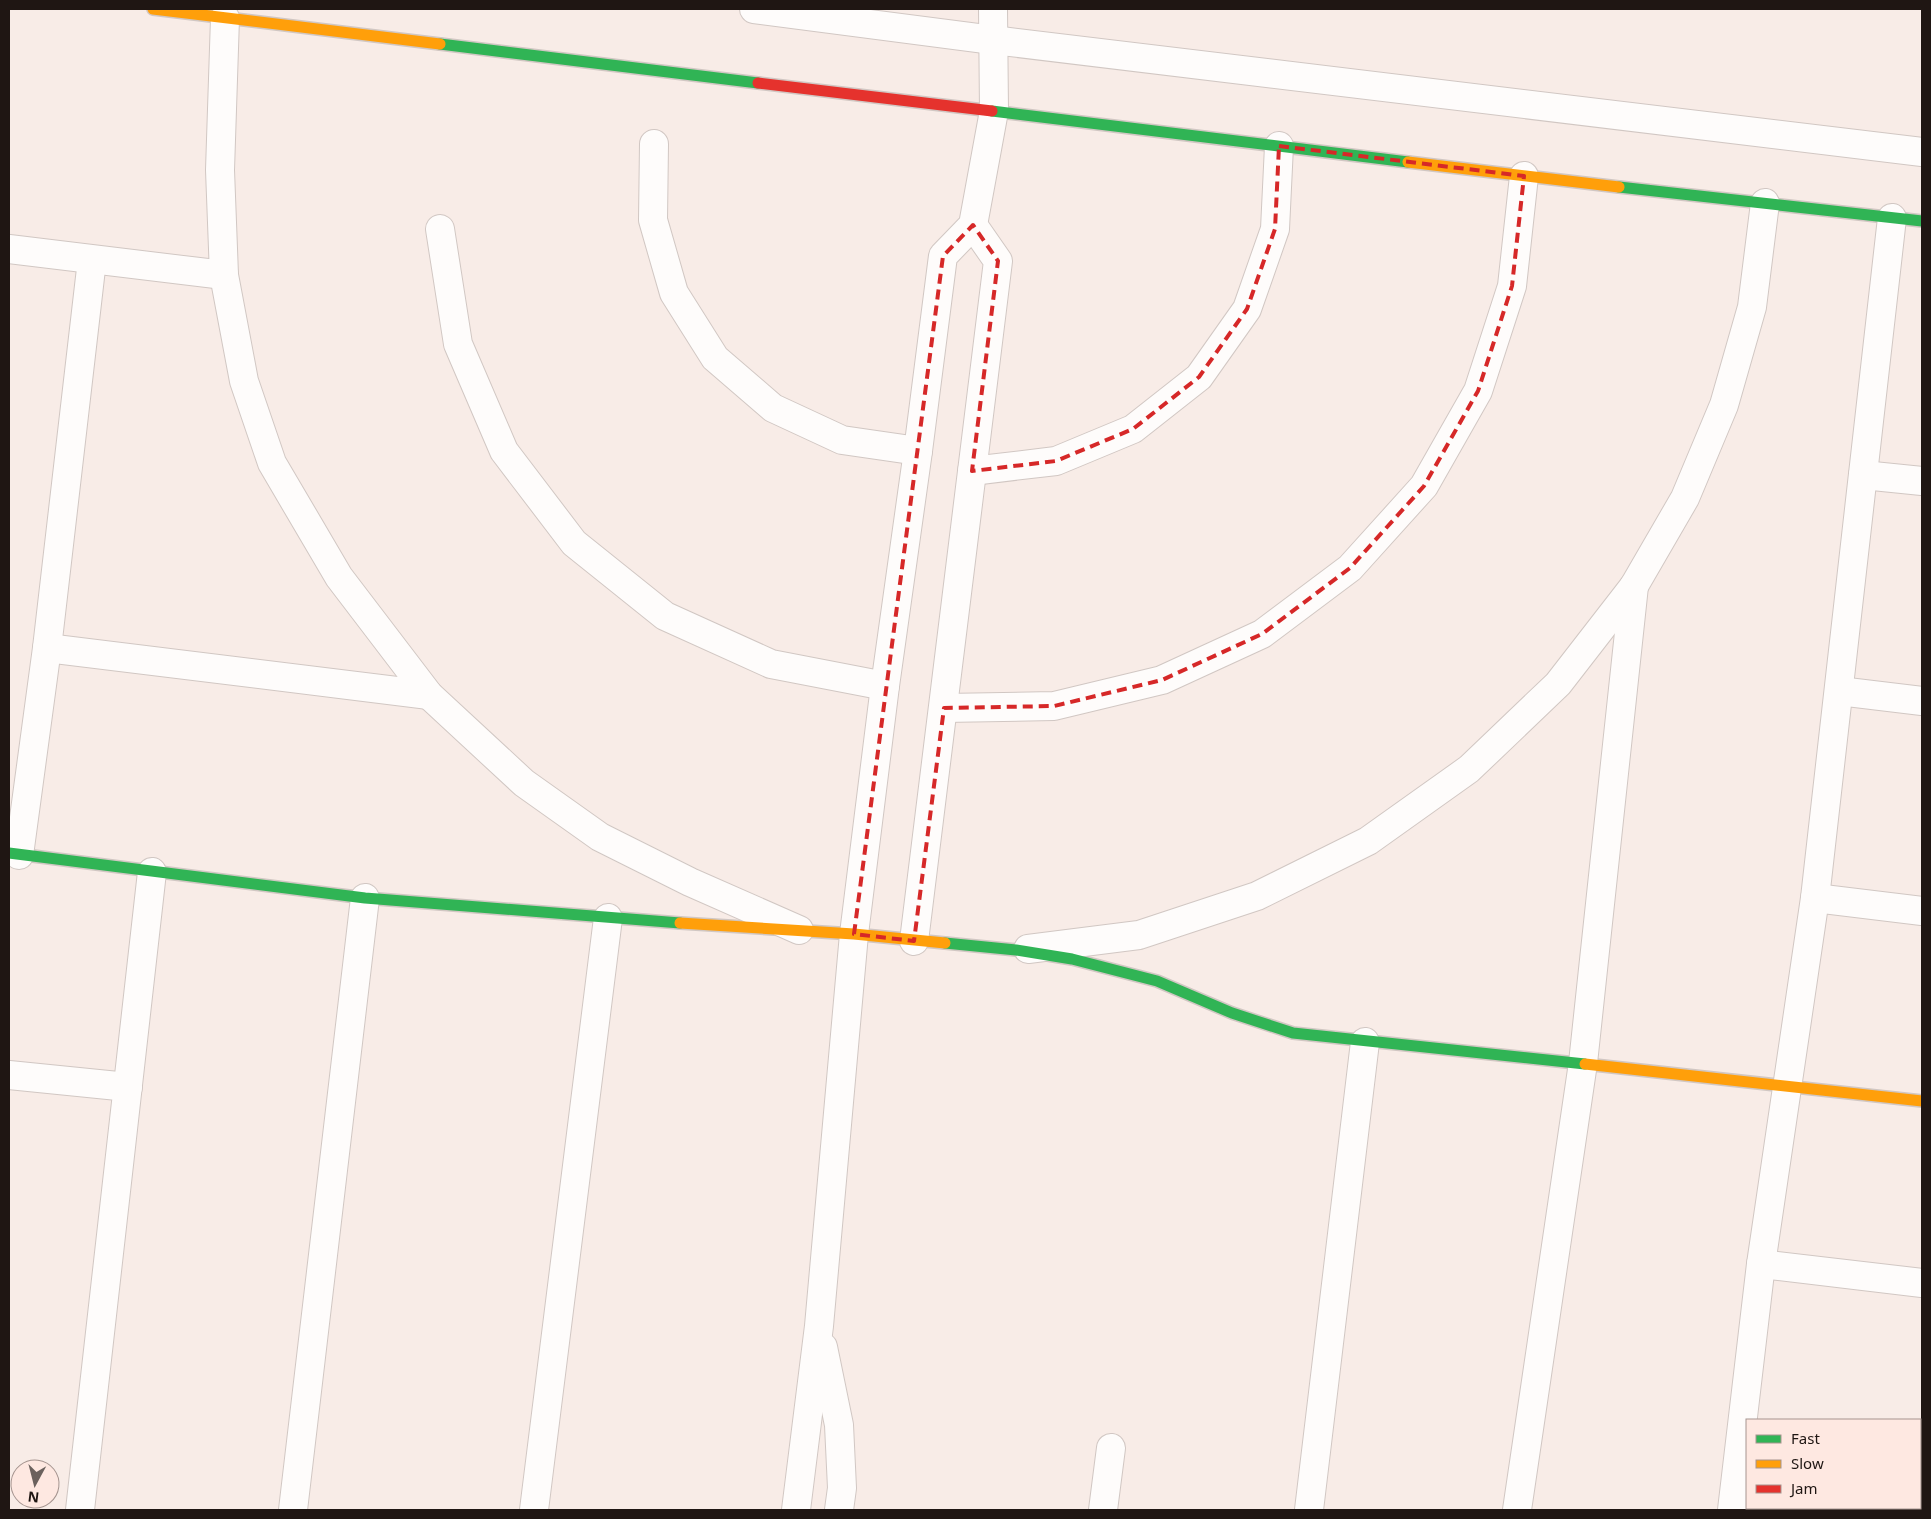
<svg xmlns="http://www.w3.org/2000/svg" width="1931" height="1519" font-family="'Noto Sans',sans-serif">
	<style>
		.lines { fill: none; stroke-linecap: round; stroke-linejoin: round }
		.street-casing { stroke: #d1c7c3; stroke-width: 30 }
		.fast-casing { stroke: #d1c7c3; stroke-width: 14 }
		.slow-casing { stroke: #d1c7c3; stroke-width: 14 }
		.jam-casing { stroke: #d1c7c3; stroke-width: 14 }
		.street { stroke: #fefcfb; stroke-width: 28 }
		.fast { stroke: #30b455; stroke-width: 11 }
		.slow { stroke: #ff9f0a; stroke-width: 11 }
		.jam { stroke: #e5322d; stroke-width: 11 }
		.marked { fill: none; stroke: #d62828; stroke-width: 4; stroke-dasharray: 10 6; stroke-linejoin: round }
	</style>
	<rect width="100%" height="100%" fill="#f8ece7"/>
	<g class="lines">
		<defs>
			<g id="street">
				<polyline points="754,9 993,40 1922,152"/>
				<polyline points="225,18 220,170 224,275 244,381 272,463 339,577 429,695 524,783 600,837 690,882 799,930"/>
				<polyline points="654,144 653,220 674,293 715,358 773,408 842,440 918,451"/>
				<polyline points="440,229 458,344 504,451 574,543 665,616 771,664 885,686"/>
				<polyline points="9,249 224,275"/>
				<polyline points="972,471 1056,461 1133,429 1199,377 1247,309 1275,229 1279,146"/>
				<polyline points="1863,475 1922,481"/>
				<polyline points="47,648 429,695"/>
				<polyline points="1839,691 1922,701"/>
				<polyline points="944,708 1054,706 1162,680 1262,634 1350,568 1424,486 1478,391 1512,286 1524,176"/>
				<polyline points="19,855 47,648 92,260"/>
				<polyline points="1815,898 1922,911"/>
				<polyline points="914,941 998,261 973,225"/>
				<polyline points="1028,949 1139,935 1257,896 1368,841 1469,769 1558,684 1634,586 1685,498 1724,405 1752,307 1765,203"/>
				<polyline points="9,1075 128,1087"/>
				<polyline points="1761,1264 1922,1283"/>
				<polyline points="823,1347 839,1425 842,1488 839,1510"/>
				<polyline points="1920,1473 1922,1474"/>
				<polyline points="80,1510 152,872"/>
				<polyline points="293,1510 365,898"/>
				<polyline points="534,1510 608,918"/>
				<polyline points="796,1510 819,1326 854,934 885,686 918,451 943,256 973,225 994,111 993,9"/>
				<polyline points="1103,1510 1111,1448"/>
				<polyline points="1309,1510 1365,1042"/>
				<polyline points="1517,1510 1583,1063 1634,586"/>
				<polyline points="1732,1510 1761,1264 1815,898 1892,218"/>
			</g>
			<g id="fast">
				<polyline points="440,44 758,83"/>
				<polyline points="992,111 1408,162"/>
				<polyline points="1619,187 1922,221"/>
				<polyline points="9,853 365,898 680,923"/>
				<polyline points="945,943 1016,950 1072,959 1157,981 1232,1013 1293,1033 1585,1064"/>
			</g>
			<g id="slow">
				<polyline points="153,9 440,44"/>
				<polyline points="1408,162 1619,187"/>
				<polyline points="680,923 854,934 945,943"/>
				<polyline points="1585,1064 1922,1101"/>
			</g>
			<polyline id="jam" points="758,83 992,111"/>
		</defs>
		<!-- street casing -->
		<use href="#street" class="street-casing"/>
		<!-- fast casing -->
		<use href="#fast" class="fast-casing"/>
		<!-- slow casing -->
		<use href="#slow" class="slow-casing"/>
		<!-- jam casing -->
		<use href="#jam" class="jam-casing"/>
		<!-- street -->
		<use href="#street" class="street"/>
		<!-- fast -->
		<use href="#fast" class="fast"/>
		<!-- slow -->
		<use href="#slow" class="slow"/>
		<!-- jam -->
		<use href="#jam" class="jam"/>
	</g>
	<!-- marked area -->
	<path class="marked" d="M1279,146l245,30 -12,110 -34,105 -54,95 -74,82 -88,66 -100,46 -108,26 -110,2 -30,233 -60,-7 89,-678 30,-31 25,36 -26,210 84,-10 77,-32 66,-52 48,-68 28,-80z"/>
	<!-- border -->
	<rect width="1931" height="1519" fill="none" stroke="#1f1613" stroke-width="20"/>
	<!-- legend -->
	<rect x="1746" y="1419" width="175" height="90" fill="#fee8e1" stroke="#a5948f"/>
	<rect x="1756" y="1435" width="25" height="8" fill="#30b455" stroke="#a5948f"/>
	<text x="1791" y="1444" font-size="15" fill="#1f1613">Fast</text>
	<rect x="1756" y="1460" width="25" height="8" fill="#ff9f0a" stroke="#a5948f"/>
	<text x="1791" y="1469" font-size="15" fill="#1f1613">Slow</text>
	<rect x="1756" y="1485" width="25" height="8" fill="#e5322d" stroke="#a5948f"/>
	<text x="1791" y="1494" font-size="15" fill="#1f1613">Jam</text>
	<!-- north arrow -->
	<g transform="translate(35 1484) rotate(187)"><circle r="24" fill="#fee8e1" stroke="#a5948f"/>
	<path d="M0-4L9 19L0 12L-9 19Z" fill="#6b615d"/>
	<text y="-8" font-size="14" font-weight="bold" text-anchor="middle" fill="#1f1613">N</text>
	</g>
</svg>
